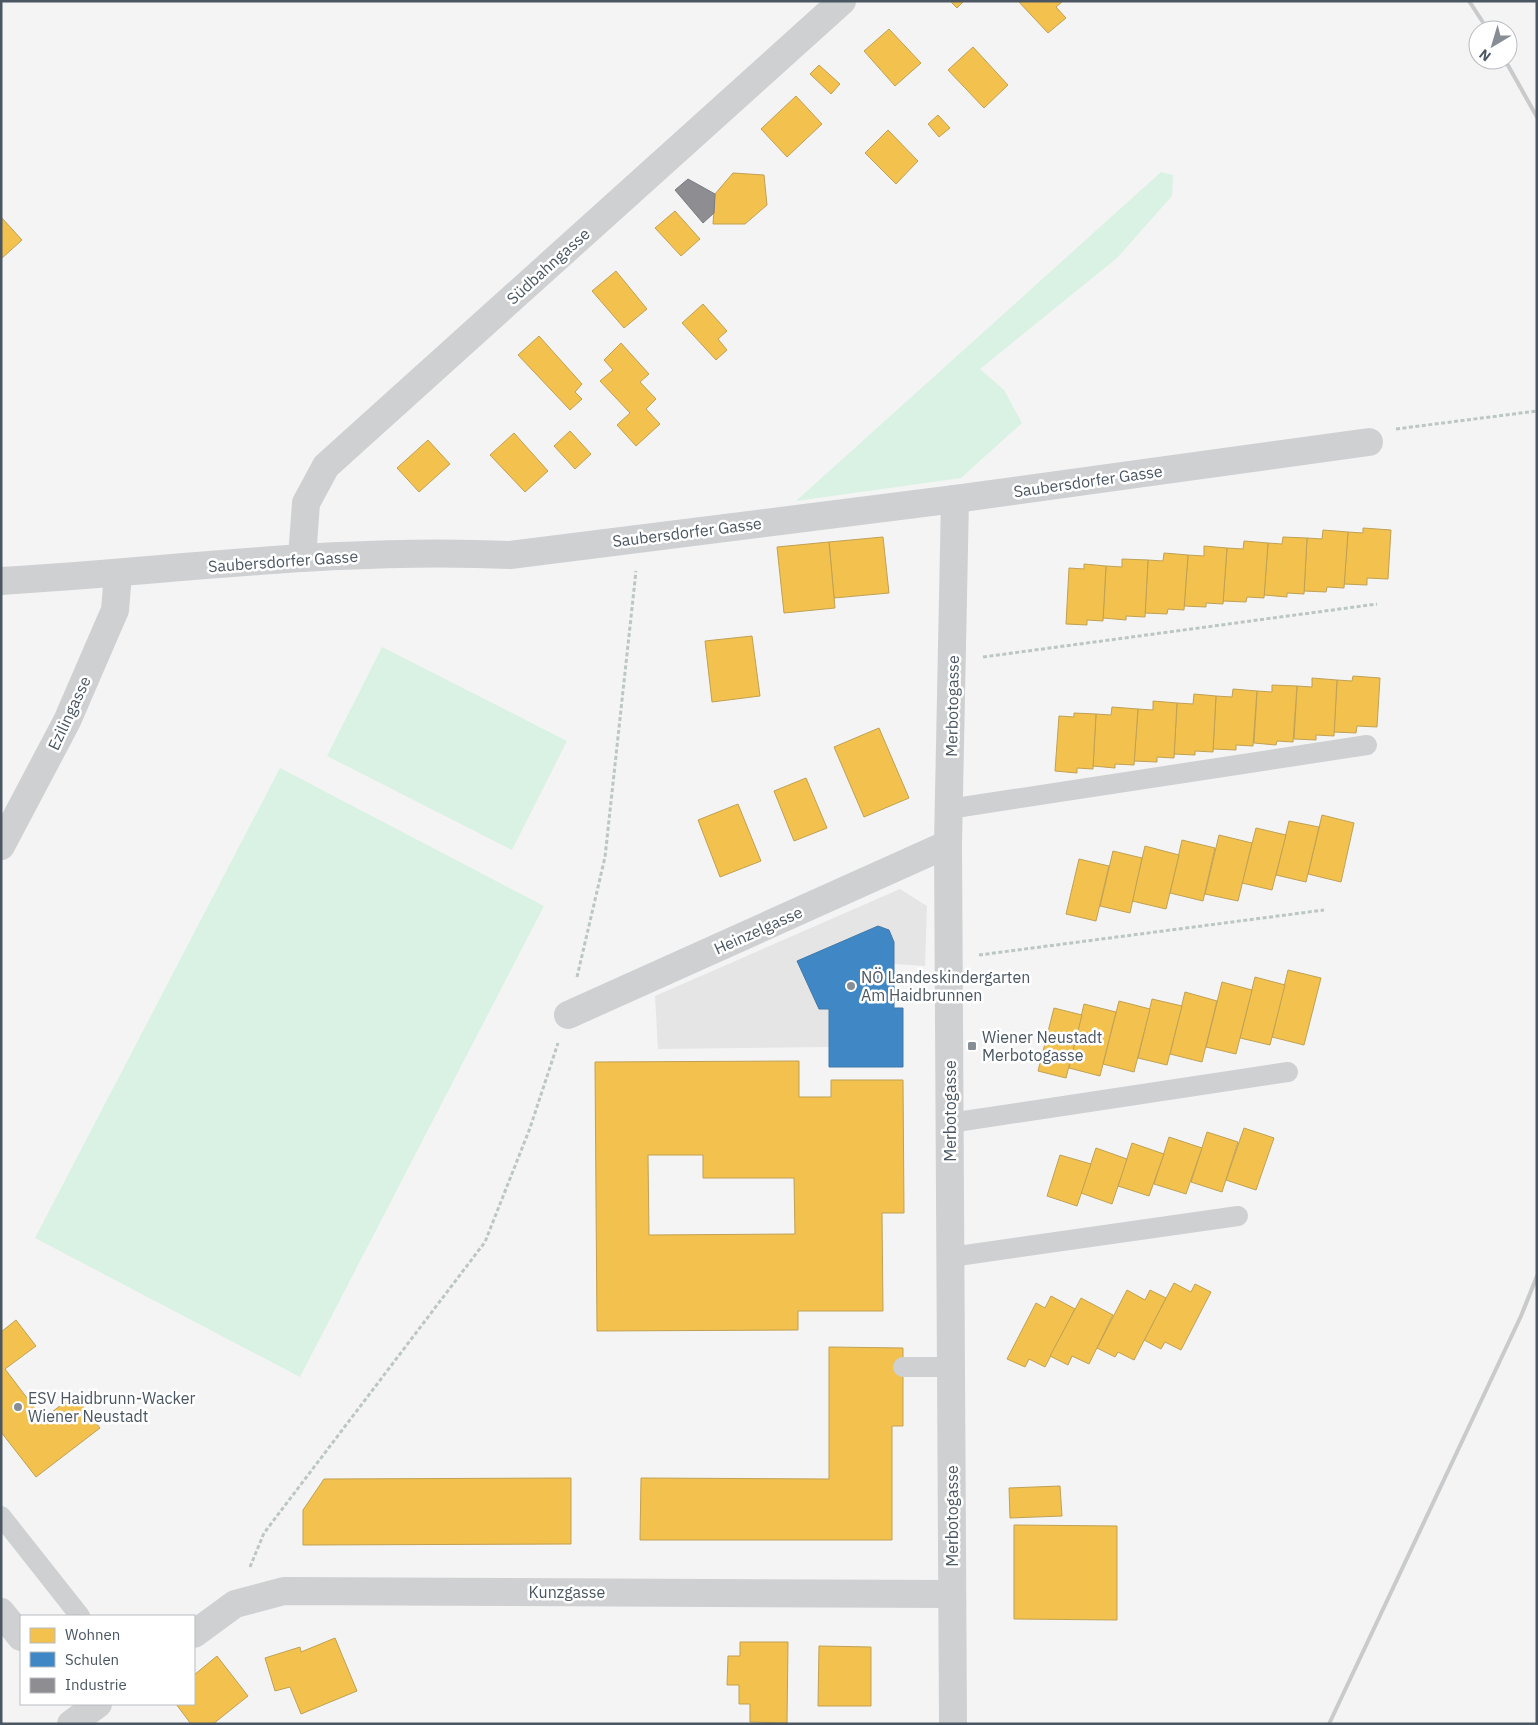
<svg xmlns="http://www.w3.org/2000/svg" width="1538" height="1725" font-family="'IBM Plex Sans',sans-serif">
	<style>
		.education { fill: #e6e5e6 }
		.green { fill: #d9f2e3 }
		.homes { fill: #f2c14e; stroke: #c0a154; fill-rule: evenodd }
		.schools { fill: #3f88c5; stroke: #4279a7 }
		.industry { fill: #8d8d92; stroke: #797c83 }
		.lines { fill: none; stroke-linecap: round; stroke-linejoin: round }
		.path { stroke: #bcc7c4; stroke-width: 3; stroke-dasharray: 4 2.5; stroke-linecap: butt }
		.service { stroke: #ced0d2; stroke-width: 20 }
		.minor { stroke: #ced0d2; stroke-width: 28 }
		.rail { stroke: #c9cacc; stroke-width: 4 }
		.poi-dot { fill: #868d94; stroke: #fff; stroke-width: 2 }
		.labels { text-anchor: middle; stroke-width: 5; stroke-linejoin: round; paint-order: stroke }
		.street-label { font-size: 16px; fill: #4a5661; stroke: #fff }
		.poi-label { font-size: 16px; fill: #4a5661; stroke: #fff; text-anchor: start }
	</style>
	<rect width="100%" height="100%" fill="#f4f4f4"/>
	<!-- education -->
	<polygon class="education" points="900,889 927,906 925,966 894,964 894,1008 903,1067 829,1067 829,1047 658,1049 655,996"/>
	<!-- green -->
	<g class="green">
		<polygon points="1161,172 1173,175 1172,196 1117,258 980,369 1004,390 1022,423 961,478 796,501"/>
		<polygon points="382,647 567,741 512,850 327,756"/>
		<polygon points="280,768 544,906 300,1377 35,1238"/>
	</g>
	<!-- homes -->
	<g class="homes">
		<polygon points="950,1 964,1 957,8"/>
		<polygon points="1018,1 1063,1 1056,7 1066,18 1048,33"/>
		<polygon points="889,29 921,63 895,86 864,51"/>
		<polygon points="973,47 1008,85 984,108 948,70"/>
		<polygon points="819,65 840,84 831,94 810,74"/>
		<polygon points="796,96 822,124 787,157 761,129"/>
		<polygon points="938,115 950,128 939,137 928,124"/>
		<polygon points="888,130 918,161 896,184 865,153"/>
		<polygon points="733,173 764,175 767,205 745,224 713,224 715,194"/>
		<polygon points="675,211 700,239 681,256 655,228"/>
		<polygon points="1,217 22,240 1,259"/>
		<polygon points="616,271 647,309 624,328 592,291"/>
		<polygon points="703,304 727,331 718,339 727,350 716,360 682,323"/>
		<polygon points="539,336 582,384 575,392 582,399 570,410 518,355"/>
		<polygon points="621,343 649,374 640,382 656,399 646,409 660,424 636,446 617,425 630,413 600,381 613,370 604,360"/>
		<polygon points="570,431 591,454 575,469 554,446"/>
		<polygon points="514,433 548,471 525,492 490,455"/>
		<polygon points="428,440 450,464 419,492 397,468"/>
		<polygon points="1363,528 1391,530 1388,579 1367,578 1367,585 1344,584 1348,532 1363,533"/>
		<polygon points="1323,530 1348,532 1344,588 1327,587 1326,592 1304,591 1307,538 1322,539"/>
		<polygon points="883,537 889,593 834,598 829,542"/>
		<polygon points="1283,537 1307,538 1304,594 1287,593 1287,597 1264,595 1268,543 1282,544"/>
		<polygon points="1244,541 1268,543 1264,598 1247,597 1246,602 1223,601 1227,548 1243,549"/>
		<polygon points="829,542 835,608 784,613 777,547"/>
		<polygon points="1204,546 1227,548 1223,604 1206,603 1206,607 1184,606 1188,555 1204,556"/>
		<polygon points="1164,553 1188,555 1184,610 1168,609 1167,614 1145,613 1148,560 1163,561"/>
		<polygon points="1122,559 1148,560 1145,617 1126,616 1126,620 1103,618 1106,566 1122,567"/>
		<polygon points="1084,564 1106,566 1103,621 1087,620 1087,625 1066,624 1069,568 1084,569"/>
		<polygon points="752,636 760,696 712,702 705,641"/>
		<polygon points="1353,676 1380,678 1377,727 1357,726 1356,733 1334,732 1337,680 1352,681"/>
		<polygon points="1312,678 1337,680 1334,736 1316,735 1316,740 1294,739 1297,686 1312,687"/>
		<polygon points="1272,685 1297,686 1293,742 1277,741 1276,745 1254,743 1257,691 1272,692"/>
		<polygon points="1233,689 1257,691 1253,746 1236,745 1236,750 1213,749 1216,696 1232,697"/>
		<polygon points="1194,694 1216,696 1213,752 1195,751 1195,755 1174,754 1177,703 1193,704"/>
		<polygon points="1153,701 1177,703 1174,758 1157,757 1157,762 1134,761 1138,709 1153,710"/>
		<polygon points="1112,707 1138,709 1134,765 1115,764 1115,768 1093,766 1096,714 1111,715"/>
		<polygon points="1074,713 1096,714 1093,769 1077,768 1077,773 1055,771 1059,716 1074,717"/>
		<polygon points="879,728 909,798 864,817 834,747"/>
		<polygon points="806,778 827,828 794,841 774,791"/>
		<polygon points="738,804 761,861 720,877 698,820"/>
		<polygon points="1322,815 1354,823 1341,882 1308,874"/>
		<polygon points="1289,821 1319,827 1306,882 1276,875"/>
		<polygon points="1256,828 1286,835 1272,890 1242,883"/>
		<polygon points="1219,835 1252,843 1238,901 1205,894"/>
		<polygon points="1182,840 1215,848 1203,901 1170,893"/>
		<polygon points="1145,846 1179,855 1166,909 1132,901"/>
		<polygon points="1113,851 1142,858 1130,913 1100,906"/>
		<polygon points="1079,859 1109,866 1096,921 1066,914"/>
		<polygon points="1288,970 1321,978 1304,1045 1272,1037"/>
		<polygon points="1255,977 1285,985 1270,1045 1240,1038"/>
		<polygon points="1222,982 1252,990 1236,1054 1206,1047"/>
		<polygon points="1185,992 1217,1001 1202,1062 1170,1054"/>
		<polygon points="1152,999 1182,1006 1167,1065 1138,1058"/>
		<polygon points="1119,1001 1150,1009 1134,1072 1103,1064"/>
		<polygon points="1084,1004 1116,1012 1100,1076 1069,1068"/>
		<polygon points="1054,1008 1082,1015 1066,1078 1038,1071"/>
		<path d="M799,1061v36h32v-17h72l1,133h-22l1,98h-85v19l-201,1 -2,-269zM648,1155h55v23h91l1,56 -146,1z"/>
		<polygon points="1244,1128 1274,1138 1256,1190 1226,1180"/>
		<polygon points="1207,1132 1238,1142 1222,1192 1191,1182"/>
		<polygon points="1169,1137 1202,1148 1186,1194 1154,1184"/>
		<polygon points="1132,1143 1164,1154 1149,1196 1118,1186"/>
		<polygon points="1096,1148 1127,1159 1112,1204 1081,1193"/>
		<polygon points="1060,1155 1091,1164 1077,1206 1047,1196"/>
		<polygon points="1174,1283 1191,1292 1195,1284 1211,1292 1181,1350 1165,1342 1161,1349 1144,1340"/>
		<polygon points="1127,1290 1145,1300 1150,1290 1166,1298 1134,1360 1118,1352 1115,1357 1097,1348"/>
		<polygon points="1051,1296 1075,1309 1045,1367 1029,1359 1025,1367 1007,1359 1036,1303 1045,1308"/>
		<polygon points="1081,1298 1113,1315 1089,1364 1072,1356 1068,1365 1050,1356"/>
		<polygon points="16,1320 36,1346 5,1369 43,1419 74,1395 100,1428 36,1477 1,1432 1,1332"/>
		<polygon points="829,1347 903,1348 903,1426 892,1426 892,1540 640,1540 641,1478 829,1479"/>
		<polygon points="571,1478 571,1544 303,1545 303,1510 324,1479"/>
		<polygon points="1060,1486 1062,1516 1010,1518 1009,1488"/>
		<polygon points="1014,1525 1117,1526 1117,1620 1014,1619"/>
		<polygon points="335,1638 357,1691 301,1714 290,1687 275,1691 265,1658 300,1647 301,1652"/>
		<polygon points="740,1642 788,1642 787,1723 750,1722 750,1704 739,1704 739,1685 727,1685 728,1656 740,1656"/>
		<polygon points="819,1646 871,1647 871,1706 818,1706"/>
		<polygon points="217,1656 248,1696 213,1724 191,1724 176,1704 194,1704 194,1675"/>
	</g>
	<!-- schools -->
	<polygon class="schools" points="878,926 889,930 894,942 894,1008 903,1008 903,1067 829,1067 829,1009 819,1009 797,961"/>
	<!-- industry -->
	<polygon class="industry" points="688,179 715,194 714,213 703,223 675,190"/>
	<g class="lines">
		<!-- path -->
		<g class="path">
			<polyline points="1396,429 1537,411"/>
			<polyline points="983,657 1377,604"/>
			<polyline points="979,955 1324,910"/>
			<polyline points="577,977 605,857 636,571"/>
			<polyline points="250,1567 264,1533 485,1242 530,1128 558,1043"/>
		</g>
		<!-- service -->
		<g class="service">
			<polyline points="949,809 1367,745"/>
			<polyline points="950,1123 1288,1072"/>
			<polyline points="951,1257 1238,1216"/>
			<polyline points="903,1367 951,1367"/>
			<polyline points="1,1516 80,1616"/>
		</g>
		<!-- minor -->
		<g class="minor">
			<polyline points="302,558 306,503 326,466 842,1"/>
			<path d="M1,581c169,-10 339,-34 509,-26l445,-56 414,-57"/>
			<polyline points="1,846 67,721 115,610 118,574"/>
			<polyline points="568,1015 948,844"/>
			<polyline points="1,1612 21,1637"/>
			<polyline points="194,1634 235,1604 284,1591 952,1594"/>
			<polyline points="71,1724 98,1704"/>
			<polyline points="953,1724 948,844 955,499"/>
		</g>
		<!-- rail -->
		<g class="rail">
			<polyline points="1469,1 1488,30"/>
			<polyline points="1505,60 1537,117"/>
			<polyline points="1329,1724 1521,1316 1537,1276"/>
		</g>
	</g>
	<!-- markers -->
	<g class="poi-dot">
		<circle cx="851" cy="986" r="5"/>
		<rect x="967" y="1041" width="10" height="10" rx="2.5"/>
		<circle cx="18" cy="1407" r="5"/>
	</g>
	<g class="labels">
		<!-- street labels -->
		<g class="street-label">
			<text transform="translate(548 266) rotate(-42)" y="6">Südbahngasse</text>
			<text transform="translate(1088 481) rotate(-8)" y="6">Saubersdorfer Gasse</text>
			<text transform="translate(687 532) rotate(-7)" y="6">Saubersdorfer Gasse</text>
			<text transform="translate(283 561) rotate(-4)" y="6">Saubersdorfer Gasse</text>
			<text transform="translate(952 706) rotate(-89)" y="6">Merbotogasse</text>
			<text transform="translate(69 713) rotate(-65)" y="6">Ezilingasse</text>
			<text transform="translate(758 930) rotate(-24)" y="6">Heinzelgasse</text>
			<text transform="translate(950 1111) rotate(-90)" y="6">Merbotogasse</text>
			<text transform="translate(952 1516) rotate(-90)" y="6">Merbotogasse</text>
			<text x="567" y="1598">Kunzgasse</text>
		</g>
		<!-- poi labels -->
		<g class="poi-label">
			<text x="861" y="983">NÖ Landeskindergarten<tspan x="861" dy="18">Am Haidbrunnen</tspan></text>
			<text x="982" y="1043">Wiener Neustadt<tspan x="982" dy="18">Merbotogasse</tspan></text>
			<text x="28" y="1404">ESV Haidbrunn-Wacker<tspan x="28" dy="18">Wiener Neustadt</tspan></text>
		</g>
	</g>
	<!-- border -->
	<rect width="1538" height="1725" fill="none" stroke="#4a5661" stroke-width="5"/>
	<!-- legend -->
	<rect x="20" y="1615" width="175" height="90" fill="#ffffff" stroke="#b7bbc0"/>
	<rect x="30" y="1628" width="25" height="15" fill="#f2c14e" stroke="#b7bbc0"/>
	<text x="65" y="1640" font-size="15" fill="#4a5661">Wohnen</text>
	<rect x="30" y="1652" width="25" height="15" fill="#3f88c5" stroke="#b7bbc0"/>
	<text x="65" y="1665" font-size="15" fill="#4a5661">Schulen</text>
	<rect x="30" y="1678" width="25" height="15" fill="#8d8d92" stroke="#b7bbc0"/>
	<text x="65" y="1690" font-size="15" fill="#4a5661">Industrie</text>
	<!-- north arrow -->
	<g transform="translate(1493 45) rotate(218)"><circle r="24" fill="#ffffff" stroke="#b7bbc0"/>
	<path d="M0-4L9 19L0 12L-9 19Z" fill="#868d94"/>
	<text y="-8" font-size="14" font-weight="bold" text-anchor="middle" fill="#4a5661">N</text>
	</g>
</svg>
